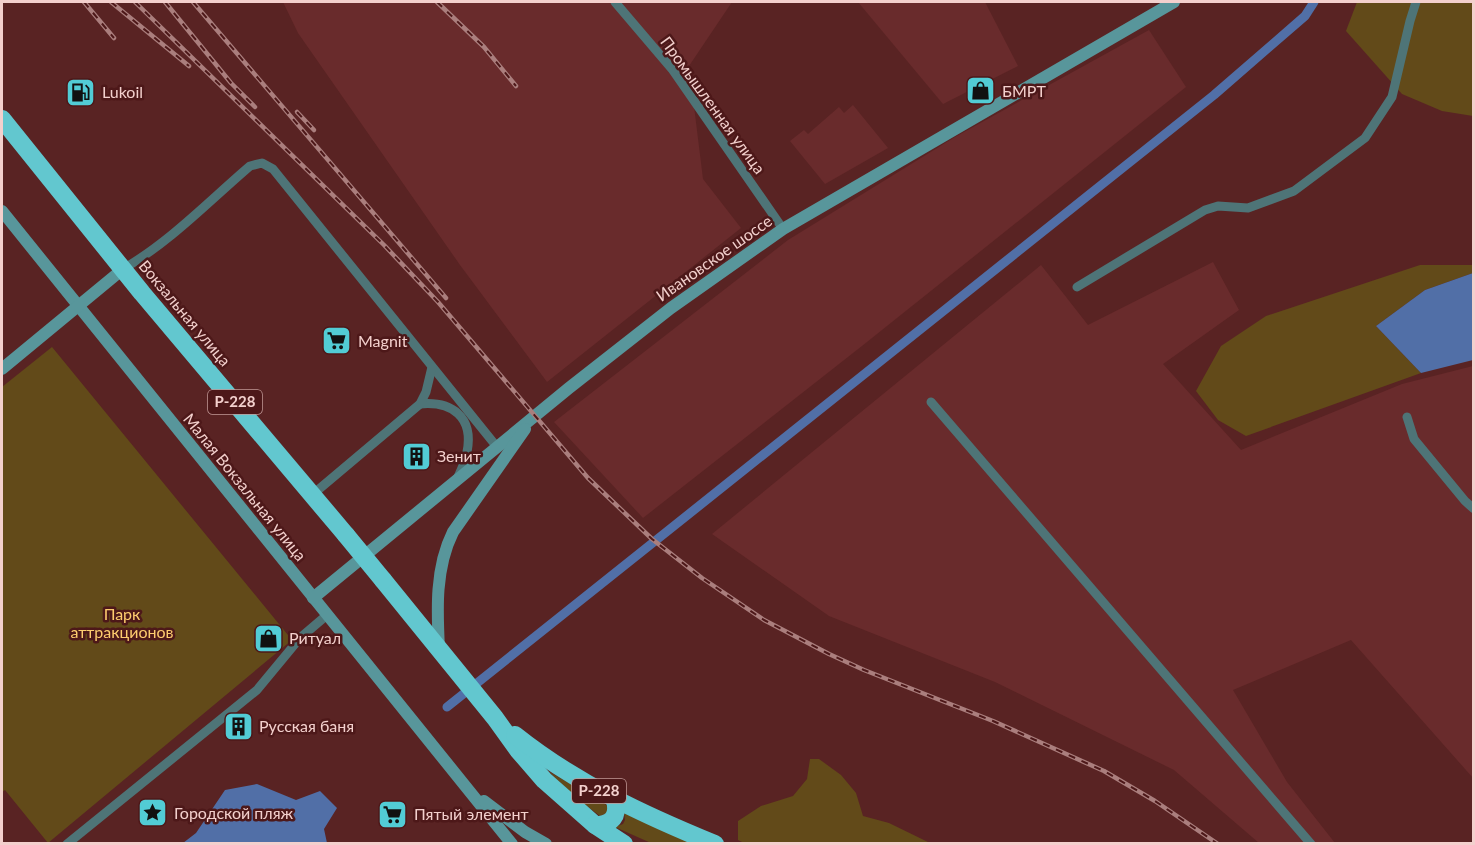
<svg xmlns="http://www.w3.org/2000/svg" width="1475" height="845" font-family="Lato,sans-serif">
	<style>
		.built { fill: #692b2c }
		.green { fill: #624a19 }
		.water { fill: #516fa7 }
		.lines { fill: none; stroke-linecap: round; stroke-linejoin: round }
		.canal { stroke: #516fa7; stroke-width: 9 }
		.street { stroke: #4e7477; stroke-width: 9 }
		.secondary { stroke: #58969b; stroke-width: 12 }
		.highway { stroke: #62c7cf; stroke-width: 18 }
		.rail-casing { stroke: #aa7e7d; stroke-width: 4.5 }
		.rail { stroke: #4d1819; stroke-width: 2; stroke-dasharray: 7; stroke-linecap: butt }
		.highway-bridge { stroke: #62c7cf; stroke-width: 18 }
		.labels { text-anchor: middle; stroke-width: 5; stroke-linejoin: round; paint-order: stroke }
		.shield { fill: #4d1819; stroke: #c19997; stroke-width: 1.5 }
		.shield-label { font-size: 15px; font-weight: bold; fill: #f3d0cd }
		.poi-label { font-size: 16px; fill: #f3d0cd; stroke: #4d1819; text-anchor: start }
		.street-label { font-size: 16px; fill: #f3d0cd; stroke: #4d1819 }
		.park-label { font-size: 16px; fill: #fdcc6e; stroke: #4d1819 }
	</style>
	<rect width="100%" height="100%" fill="#592323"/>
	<!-- built -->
	<g class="built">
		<polygon points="283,2 732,2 689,66 703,179 741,228 547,382 460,265 298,33"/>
		<polygon points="858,2 985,2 1018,66 943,104"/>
		<polygon points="1149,30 1186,87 867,342 643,518 554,422 788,240 955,137"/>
		<polygon points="853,105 888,148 825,184 790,141 804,130 808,134 839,107 844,113"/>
		<polygon points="1213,262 1239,310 1163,364 1241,450 1402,384 1473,366 1473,778 1351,640 1233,690 1287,782 1335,843 1259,843 1174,770 995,682 829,616 712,534 1041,265 1088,325"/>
	</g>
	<!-- green -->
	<g class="green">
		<polygon points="1357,2 1473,2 1473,116 1442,111 1402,94 1346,31"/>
		<polygon points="1420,265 1473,265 1473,273 1425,290 1376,326 1421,373 1246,436 1218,420 1196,391 1221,346 1266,316"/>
		<polygon points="52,347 292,640 48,843 5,790 2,792 2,387"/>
		<polygon points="810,759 819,759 841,775 856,793 863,816 889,823 930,843 746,844 738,840 738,821 761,806 793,796 807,779"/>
		<polygon points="548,771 608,806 609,812 600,816 578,799"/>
		<polygon points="624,811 692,843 651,843 615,827 623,824 625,820"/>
	</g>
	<!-- water -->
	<g class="water">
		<polygon points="1473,273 1473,360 1421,373 1376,326 1425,290"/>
		<polygon points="257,784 296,800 320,791 337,808 324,829 327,843 183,843 196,833 225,790"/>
	</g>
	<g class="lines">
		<!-- canal -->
		<polyline class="canal" points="447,707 1214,95 1305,16 1314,2"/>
		<!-- street -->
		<g class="street">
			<polyline points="615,2 672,69 783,229"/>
			<path d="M123,269c47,-27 86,-68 127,-103l12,-3 11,6 224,278"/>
			<polyline points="1077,287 1205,210 1218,206 1248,208 1294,191 1365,138 1392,97 1410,21 1416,2"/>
			<polyline points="931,402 1311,844"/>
			<path d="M420,404c32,-3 54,13 47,48 -1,9 -6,18 -10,27"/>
			<polyline points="1407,417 1414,439 1465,501 1474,509"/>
			<polyline points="312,495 420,404 426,392 432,367"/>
			<polyline points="67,844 257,690 300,638 327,615"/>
		</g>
		<!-- secondary -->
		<g class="secondary">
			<polyline points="2,211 512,844"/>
			<polyline points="2,369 123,269"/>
			<polyline points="313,598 569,388 671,308 783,229 1174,2"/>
			<path d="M439,649c-2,-39 -4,-81 14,-117l72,-103"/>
			<polyline points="484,801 525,832 546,844"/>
		</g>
		<!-- highway -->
		<g class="highway">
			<polyline points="2,119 142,293 346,535"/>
			<polyline points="383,580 495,718 518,750 544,780 595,825 624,844"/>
			<path d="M515,735c60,48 129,80 200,109"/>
			<path d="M595,825c17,0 24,-9 20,-25"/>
		</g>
		<defs>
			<g id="rail">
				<polyline points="84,2 114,38"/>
				<polyline points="111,2 189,66"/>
				<polyline points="135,2 384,245 438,302 588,478 652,539 702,578 764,620 829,654 864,670 993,721 1104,771 1155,801 1218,844"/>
				<polyline points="165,2 231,83 255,107"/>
				<polyline points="193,2 446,298"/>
				<polyline points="437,2 484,47 516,86"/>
				<polyline points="297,112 314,130"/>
			</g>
		</defs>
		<!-- rail casing -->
		<use href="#rail" class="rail-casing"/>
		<!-- rail -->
		<use href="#rail" class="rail"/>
		<!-- highway-bridge -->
		<polyline class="highway-bridge" points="346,535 383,580"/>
	</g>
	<!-- icons -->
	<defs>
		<symbol id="shop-square" viewBox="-11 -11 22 22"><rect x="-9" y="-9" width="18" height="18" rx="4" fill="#52ccd5" stroke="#4d1819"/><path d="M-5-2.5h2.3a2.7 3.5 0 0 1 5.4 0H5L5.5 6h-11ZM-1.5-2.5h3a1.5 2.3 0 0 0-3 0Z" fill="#111"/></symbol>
		<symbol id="fuel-square" viewBox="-11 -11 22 22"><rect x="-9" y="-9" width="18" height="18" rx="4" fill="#52ccd5" stroke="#4d1819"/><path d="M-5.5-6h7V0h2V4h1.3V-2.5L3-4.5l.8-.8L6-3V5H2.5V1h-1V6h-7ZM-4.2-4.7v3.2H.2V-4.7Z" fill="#111"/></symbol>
		<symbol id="supermarket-square" viewBox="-11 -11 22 22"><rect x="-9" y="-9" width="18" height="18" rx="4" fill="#52ccd5" stroke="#4d1819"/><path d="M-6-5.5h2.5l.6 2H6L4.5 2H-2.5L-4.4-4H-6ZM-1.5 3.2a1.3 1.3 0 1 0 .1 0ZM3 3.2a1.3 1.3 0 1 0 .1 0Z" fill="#111"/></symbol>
		<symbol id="building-square" viewBox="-11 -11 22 22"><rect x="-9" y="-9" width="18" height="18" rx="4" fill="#52ccd5" stroke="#4d1819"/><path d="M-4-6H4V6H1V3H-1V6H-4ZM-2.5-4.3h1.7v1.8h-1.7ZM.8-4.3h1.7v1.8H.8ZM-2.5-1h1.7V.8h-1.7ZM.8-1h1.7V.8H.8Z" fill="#111"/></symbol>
		<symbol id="sight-square" viewBox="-11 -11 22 22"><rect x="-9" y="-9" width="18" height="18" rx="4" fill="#52ccd5" stroke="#4d1819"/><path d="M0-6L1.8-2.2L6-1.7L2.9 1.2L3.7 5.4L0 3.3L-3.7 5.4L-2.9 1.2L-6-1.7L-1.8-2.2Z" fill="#111"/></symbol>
	</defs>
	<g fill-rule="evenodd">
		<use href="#shop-square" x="964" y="74" width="33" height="33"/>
		<use href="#fuel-square" x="64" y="76" width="33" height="33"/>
		<use href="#supermarket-square" x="320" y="324" width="33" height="33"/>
		<use href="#building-square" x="400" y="440" width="33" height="33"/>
		<use href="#shop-square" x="252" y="622" width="33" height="33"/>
		<use href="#building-square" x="222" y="710" width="33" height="33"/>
		<use href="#sight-square" x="136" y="796" width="33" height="33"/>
		<use href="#supermarket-square" x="376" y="798" width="33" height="33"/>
	</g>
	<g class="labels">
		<!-- shield labels -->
		<g class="shield">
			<rect x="208" y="390" width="54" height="24" rx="4.5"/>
			<rect x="572" y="779" width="54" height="24" rx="4.5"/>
		</g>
		<g class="shield-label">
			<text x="235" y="407">Р-228</text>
			<text x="599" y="796">Р-228</text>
		</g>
		<!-- poi labels -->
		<g class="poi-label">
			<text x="1002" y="97">БМРТ</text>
			<text x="102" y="98">Lukoil</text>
			<text x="358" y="347">Magnit</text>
			<text x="437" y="462">Зенит</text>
			<text x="289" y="644">Ритуал</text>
			<text x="259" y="732">Русская баня</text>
			<text x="174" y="819">Городской пляж</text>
			<text x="414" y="820">Пятый элемент</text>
		</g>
		<!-- street labels -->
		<g class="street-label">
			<text transform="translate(713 105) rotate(54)" y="6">Промышленная улица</text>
			<text transform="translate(714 258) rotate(-35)" y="6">Ивановское шоссе</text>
			<text transform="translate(185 313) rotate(50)" y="6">Вокзальная улица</text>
			<text transform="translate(245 487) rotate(51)" y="6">Малая Вокзальная улица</text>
		</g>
		<!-- park labels -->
		<g class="park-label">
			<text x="122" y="620">Парк<tspan x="122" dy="18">аттракционов</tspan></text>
		</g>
	</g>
	<!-- border -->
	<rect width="1475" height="845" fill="none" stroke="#f3d0cd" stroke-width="6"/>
</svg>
